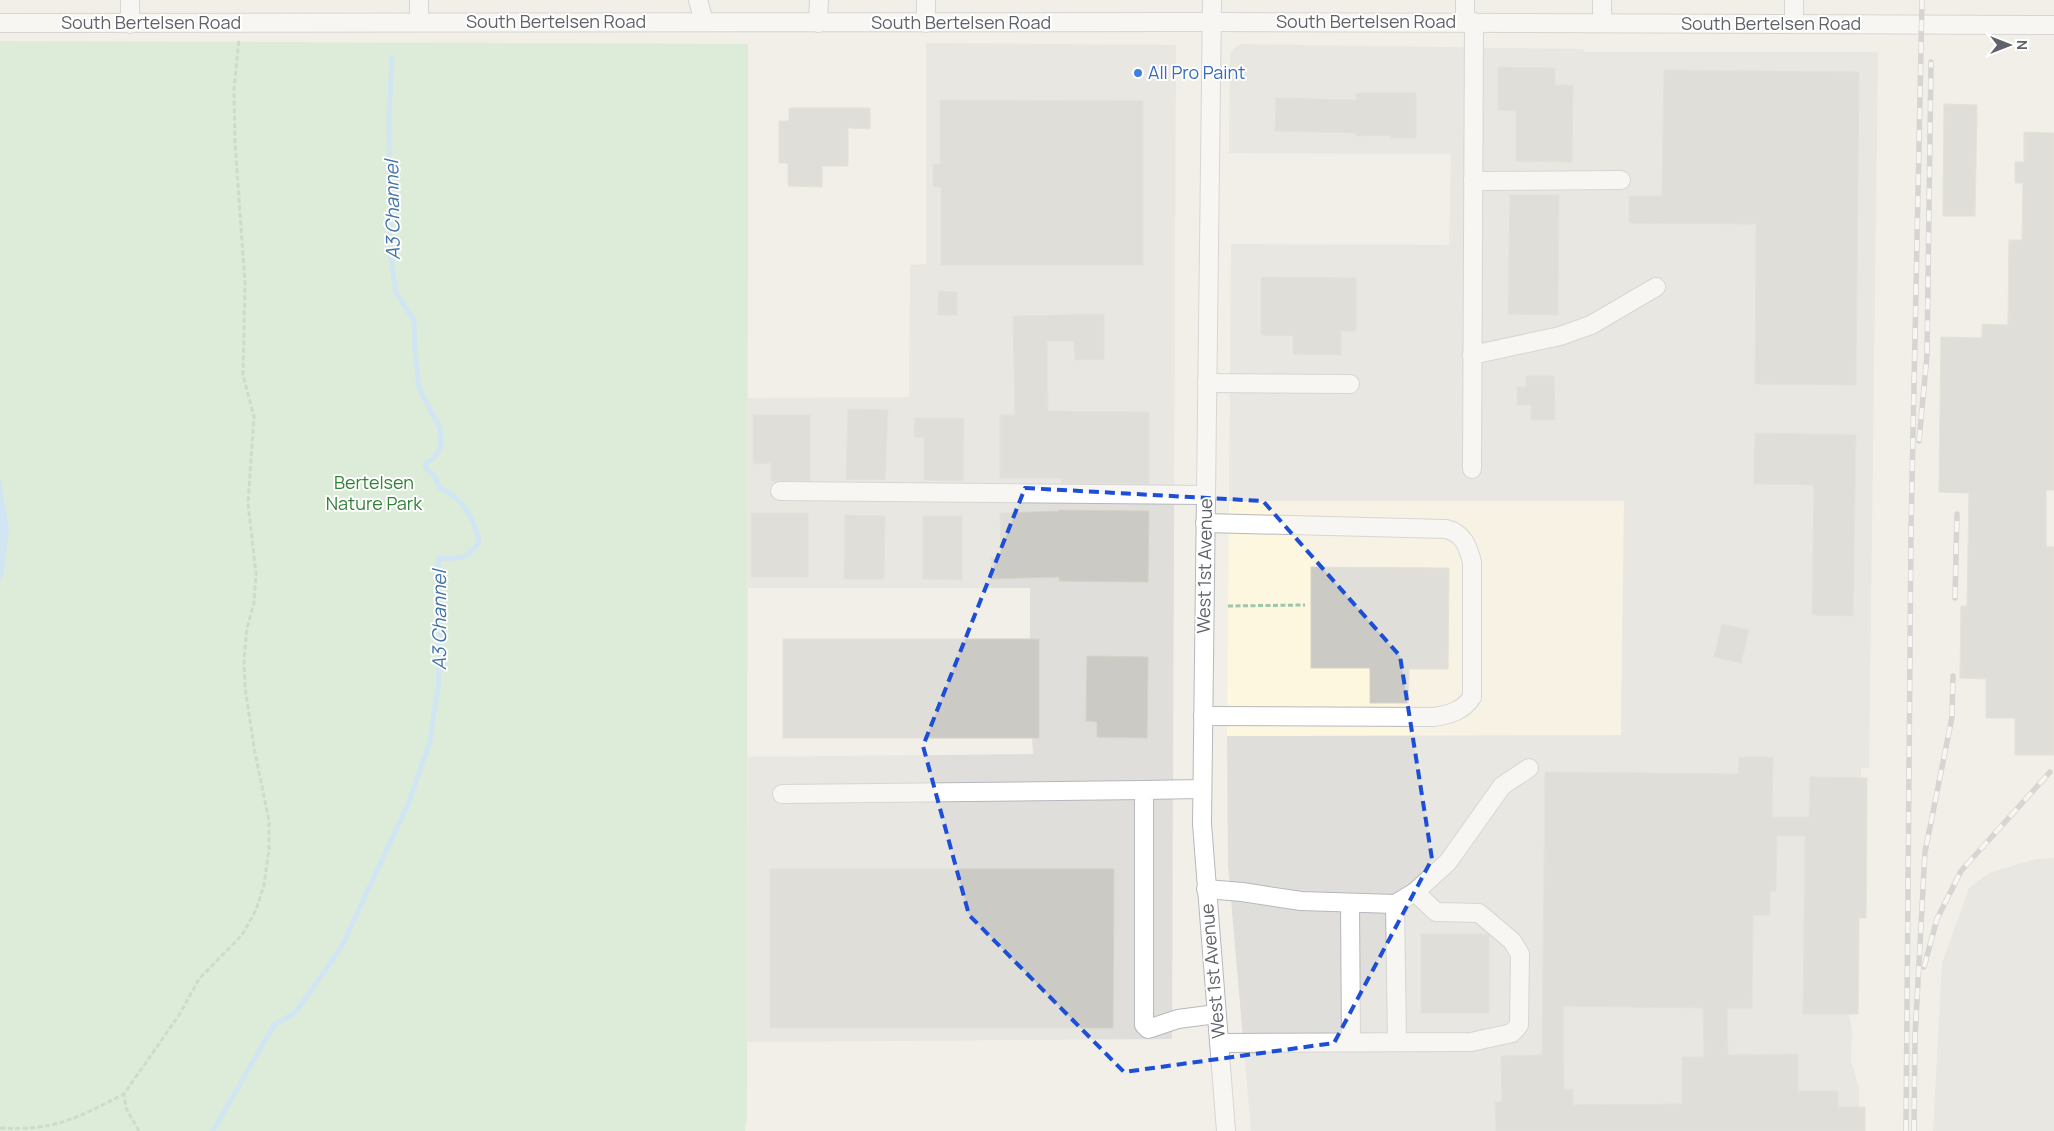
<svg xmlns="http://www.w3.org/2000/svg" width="2054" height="1131" font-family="Manrope,sans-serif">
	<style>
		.commercial { fill: #fef7e0 }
		.industrial { fill: #e0deda }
		.green { fill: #c5e8c5 }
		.water { fill: #aadaff }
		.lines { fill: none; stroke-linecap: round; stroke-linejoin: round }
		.stream { stroke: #aadaff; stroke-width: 5 }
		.building { fill: #cccac5; stroke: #d6d1c6; fill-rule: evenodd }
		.minor-casing { stroke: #b5b8bc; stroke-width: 20 }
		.path { stroke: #9cc7a9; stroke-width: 3; stroke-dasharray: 5 2.5; stroke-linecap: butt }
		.minor { stroke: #fff; stroke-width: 18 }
		.rail-casing { stroke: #b6b7b8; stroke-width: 5.5 }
		.rail { stroke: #fff; stroke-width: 4; stroke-dasharray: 11; stroke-linecap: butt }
		.marked { fill: none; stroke: #1d4ed8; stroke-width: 4; stroke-dasharray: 10 6; stroke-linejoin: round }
		.shop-dot { fill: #3f7fe0; stroke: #fff; stroke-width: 2 }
		.labels { text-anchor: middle; stroke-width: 4; stroke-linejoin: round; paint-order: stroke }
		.street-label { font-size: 18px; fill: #5f6368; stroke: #fff }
		.shop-label { font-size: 18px; fill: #366cbe; stroke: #fff; text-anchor: start }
		.park-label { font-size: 18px; fill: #348238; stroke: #fff }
		.water-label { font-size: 19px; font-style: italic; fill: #4174aa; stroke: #fff }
	</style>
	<rect width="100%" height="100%" fill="#f1efe8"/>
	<!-- commercial -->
	<polygon class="commercial" points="1624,500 1621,736 1227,736 1229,501"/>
	<!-- industrial -->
	<g class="industrial">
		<polygon points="926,43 1176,45 1172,1039 747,1042 748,757 1033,754 1032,738 985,738 985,647 1030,646 1030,588 748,588 748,398 909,397 910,265 926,264"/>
		<polygon points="1241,44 1584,49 1584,52 1878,52 1869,768 1861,768 1860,912 1850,911 1848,1008 1852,1030 1851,1061 1859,1087 1859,1131 1251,1131 1228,865 1227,736 1621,735 1624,501 1229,501 1231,244 1449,245 1451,154 1229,153 1230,55 1233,49"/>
		<polygon points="2054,858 2054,1131 1933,1131 1942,963 1969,888 1989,873 2036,859"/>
	</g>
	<!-- green -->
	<polygon class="green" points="0,41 748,44 747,1118 745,1131 0,1131"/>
	<!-- water -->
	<polygon class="water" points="0,475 9,528 4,574 0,580"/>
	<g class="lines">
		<!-- stream -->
		<path class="stream" d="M213,1131l61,-106 21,-12 46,-65 68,-146 21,-61 8,-54 4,-77 -5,-29 2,-23c20,1 28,2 40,-16 -5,-25 -16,-43 -40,-55l-4,-11 -8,-6 -2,-6 9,-6 7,-11 -1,-19 -21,-40 -4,-36 -1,-32 -18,-27 -6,-43 -1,-137 3,-56"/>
	</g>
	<!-- building -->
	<g class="building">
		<polygon points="1498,67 1555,68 1555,85 1573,85 1572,162 1516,161 1516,111 1498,110"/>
		<polygon points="1664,70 1859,72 1856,385 1755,384 1756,224 1629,223 1629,196 1662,196"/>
		<polygon points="1356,93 1416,93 1416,138 1391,138 1391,135 1356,136 1356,133 1275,131 1276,98 1356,100"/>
		<polygon points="940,100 1143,101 1143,265 941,265 941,187 933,187 933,164 940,164"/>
		<polygon points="1944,104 1977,105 1975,216 1943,216"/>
		<polygon points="789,108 870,108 870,129 848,128 848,166 822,166 822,187 788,186 788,163 779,163 779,121 789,121"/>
		<polygon points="2024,132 2054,133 2054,490 2046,490 2046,546 2054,547 2054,755 2015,755 2015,718 1986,718 1986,679 1960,678 1961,606 1967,606 1969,493 1939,492 1941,337 1982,338 1982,324 2008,325 2009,240 2022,240 2023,183 2015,183 2015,162 2024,162"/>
		<polygon points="1510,195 1559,195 1558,315 1508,314"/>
		<polygon points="1261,277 1356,278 1356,331 1341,331 1341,355 1293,354 1293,336 1261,335"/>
		<polygon points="939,291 957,292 957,315 938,315"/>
		<polygon points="1104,314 1104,359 1075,360 1074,341 1047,341 1048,411 1149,412 1149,484 1061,483 1061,478 1000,478 1000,415 1015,415 1013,316"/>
		<polygon points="1526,376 1554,376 1555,420 1531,420 1531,405 1517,405 1517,387 1526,387"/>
		<polygon points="848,409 888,410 885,480 846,479"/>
		<polygon points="753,415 810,415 810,481 771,481 771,463 753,464"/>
		<polygon points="915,418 964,418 963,481 924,480 924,437 914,437"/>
		<polygon points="1755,433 1856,435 1853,616 1812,615 1814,485 1754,484"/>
		<polygon points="1059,510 1149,511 1148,582 1059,581 1059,577 992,579 991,558 1001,558 1000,513 1059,511"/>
		<rect x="751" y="513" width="57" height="64"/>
		<polygon points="845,515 885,516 884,579 844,579"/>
		<polygon points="923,516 962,516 962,580 923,579"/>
		<polygon points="1311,567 1449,568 1448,669 1409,669 1408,703 1370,703 1370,668 1311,668"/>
		<polygon points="1722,624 1749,630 1741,663 1714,657"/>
		<rect x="783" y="639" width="256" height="99"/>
		<polygon points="1087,656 1148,657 1147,738 1097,737 1097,722 1086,721"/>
		<path d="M1739,757h34l-1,60h37l1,-40 57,1 -1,140h-7l-1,96h-55l2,-178h-28l-1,55h-6v24h-17l-1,93h-25l1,47 70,-1v37h40v16h27v24h-369l-1,-29h7l-1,-46 41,-1 3,-283 193,2zM1563,1006l140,2 1,49h-22v47l-109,1v-16h-9z"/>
		<polygon points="770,869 1114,869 1113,1028 770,1028"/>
		<polygon points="1421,934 1487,934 1489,935 1489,1013 1421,1013"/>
	</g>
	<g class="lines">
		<defs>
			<g id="minor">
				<polyline points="698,0 704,22"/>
				<polyline points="1212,0 1202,824 1226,1131"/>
				<polyline points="1794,0 1794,24"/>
				<polyline points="419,22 419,0"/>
				<polyline points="1465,22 1465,0"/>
				<polyline points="0,23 1212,22 2054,25"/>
				<polyline points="818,23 819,0"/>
				<polyline points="926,23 926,0"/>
				<polyline points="1602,23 1602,0"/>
				<polyline points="130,24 130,0"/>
				<polyline points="1473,181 1621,180"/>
				<polyline points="1472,355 1560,336 1591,325 1656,287"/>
				<polyline points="1207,383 1350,384"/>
				<polyline points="1472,469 1474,22"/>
				<polyline points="780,491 1206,495"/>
				<path d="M1203,716l230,1c16,-2 30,-6 39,-20v-135c-4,-16 -9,-29 -26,-33l-241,-6"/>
				<polyline points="1202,789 1144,790 1144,1025 1148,1029 1178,1019 1216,1014"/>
				<polyline points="782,794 1144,790"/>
				<polyline points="1206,889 1242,892 1301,901 1395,904 1415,892 1448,862 1502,786 1529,768"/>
				<polyline points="1350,903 1351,1042"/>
				<polyline points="1395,904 1397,1042"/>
				<polyline points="1219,1043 1471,1042 1512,1033 1519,1025 1520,954 1512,941 1479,913 1436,912 1415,892"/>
			</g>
		</defs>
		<!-- minor casing -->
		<use href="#minor" class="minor-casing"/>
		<!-- path -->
		<g class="path">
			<polyline points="1228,606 1305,605"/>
			<path d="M0,1128c55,3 77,-10 124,-34"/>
			<polyline points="139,1131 126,1108 124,1094 179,1015 199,979 242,935 256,910 264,885 269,849 269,821 254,747 245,688 244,659 247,628 254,603 256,574 248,503 254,417 243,375 245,283 235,143 234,89 239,39"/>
		</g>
		<!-- minor -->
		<use href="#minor" class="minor"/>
		<defs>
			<g id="rail">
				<polyline points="1919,441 1927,355 1931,62"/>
				<polyline points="1955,598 1957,514"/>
				<polyline points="1924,967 1937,919 1961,871 2050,772"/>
				<polyline points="1906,1131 1911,530 1922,0"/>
				<polyline points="1914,1131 1915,1037 1925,852 1952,717 1953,676"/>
			</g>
		</defs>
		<!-- rail casing -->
		<use href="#rail" class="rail-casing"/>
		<!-- rail -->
		<use href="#rail" class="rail"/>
	</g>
	<!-- marked area -->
	<path d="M0 0H2054V1131H0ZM1025,488l238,13 137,155 32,203 -98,184 -210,29 -155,-157 -46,-169z" fill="#f1efe8" fill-opacity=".55" fill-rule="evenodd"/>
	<path class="marked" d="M1025,488l238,13 137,155 32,203 -98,184 -210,29 -155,-157 -46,-169z"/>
	<!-- markers -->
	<circle class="shop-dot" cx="1138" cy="73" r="5"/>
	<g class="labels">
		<!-- street labels -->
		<g class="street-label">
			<text x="556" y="28">South Bertelsen Road</text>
			<text x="1366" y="28">South Bertelsen Road</text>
			<text x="151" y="29">South Bertelsen Road</text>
			<text x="961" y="29">South Bertelsen Road</text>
			<text x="1771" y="30">South Bertelsen Road</text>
			<text transform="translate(1205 566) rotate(-89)" y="6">West 1st Avenue</text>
			<text transform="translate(1213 971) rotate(-95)" y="6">West 1st Avenue</text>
		</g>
		<!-- shop labels -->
		<g class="shop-label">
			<text x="1148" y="79">All Pro Paint</text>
		</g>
		<!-- park labels -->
		<g class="park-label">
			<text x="374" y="489">Bertelsen<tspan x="374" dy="21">Nature Park</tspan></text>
		</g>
		<!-- water labels -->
		<g class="water-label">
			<text transform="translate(392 210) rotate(-91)" y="7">A3 Channel</text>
			<text transform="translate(439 620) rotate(-90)" y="7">A3 Channel</text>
		</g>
	</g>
	<!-- north arrow -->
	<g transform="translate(2009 45) rotate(90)" stroke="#ffffff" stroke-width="4" paint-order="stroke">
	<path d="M0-4L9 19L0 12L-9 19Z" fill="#5f6368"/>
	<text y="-8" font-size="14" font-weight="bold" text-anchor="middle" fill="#5f6368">N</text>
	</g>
</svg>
